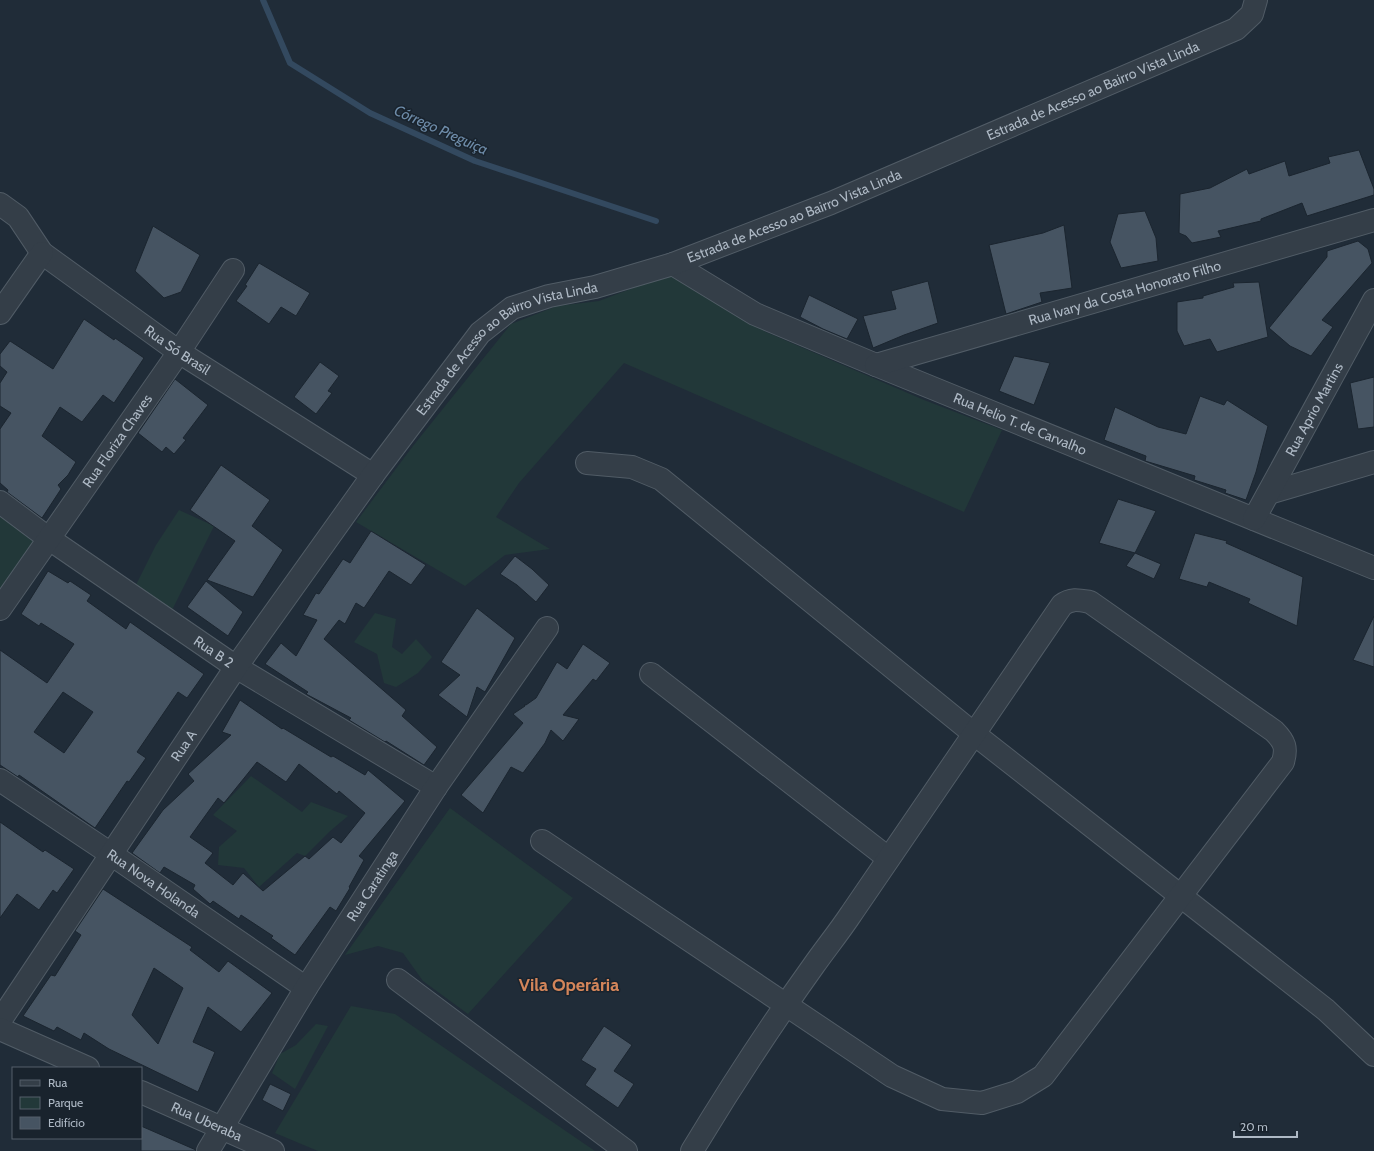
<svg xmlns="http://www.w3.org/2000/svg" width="1374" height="1151" font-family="Cabin,sans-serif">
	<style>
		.green { fill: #223839 }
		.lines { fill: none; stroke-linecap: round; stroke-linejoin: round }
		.stream { stroke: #33495f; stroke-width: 6 }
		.building { fill: #465462; stroke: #1b252f; fill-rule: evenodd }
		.minor-casing { stroke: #515c66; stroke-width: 24 }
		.minor { stroke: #343e48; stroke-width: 22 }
		.labels { text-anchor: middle; stroke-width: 3; stroke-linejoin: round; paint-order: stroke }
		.street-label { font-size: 14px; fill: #aeb9c5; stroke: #19232d }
		.water-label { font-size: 15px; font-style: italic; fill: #6e8ca9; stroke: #19232d }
		.district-label { font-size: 18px; font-weight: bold; fill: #d3855a; stroke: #19232d }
	</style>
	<rect width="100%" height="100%" fill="#202c38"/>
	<!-- green -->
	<g class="green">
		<polygon points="672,273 766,332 924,400 1002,430 964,512 624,363 519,483 496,517 550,549 505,555 465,586 356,522 413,446 511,324 557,306 599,301"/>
		<polygon points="179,510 214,526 172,610 136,585 156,545"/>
		<polygon points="0,515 34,540 0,592"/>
		<polygon points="375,613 396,619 392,647 402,654 416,639 432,657 418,673 396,687 384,683 377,654 354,642"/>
		<polygon points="251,776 302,812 311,802 348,816 329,832 305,856 297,853 259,887 244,868 218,865 219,847 237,831 213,815"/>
		<polygon points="450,808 573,898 468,1014 423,981 403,953 378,946 345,955"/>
		<polygon points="351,1006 395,1014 595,1151 318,1151 275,1133"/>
		<polygon points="316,1024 328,1026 295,1089 272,1073 280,1054 296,1045"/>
	</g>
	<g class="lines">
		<!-- stream -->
		<polyline class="stream" points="263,0 290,63 370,113 475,161 656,221"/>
	</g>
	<!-- building -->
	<g class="building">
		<polygon points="1359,150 1374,189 1374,195 1307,216 1302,203 1261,219 1261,221 1218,231 1221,237 1192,243 1186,236 1179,233 1180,194 1210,188 1247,169 1249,174 1285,161 1289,176 1330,163 1328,157"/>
		<polygon points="1145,211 1156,238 1158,261 1121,268 1110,242 1118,214"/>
		<polygon points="1064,225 1072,288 1040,293 1042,302 1006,314 989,245 1043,233"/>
		<polygon points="153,226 200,255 181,292 164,298 135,271"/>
		<polygon points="1358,241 1368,249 1372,263 1322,320 1333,327 1311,356 1290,346 1269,328 1327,257 1327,251"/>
		<polygon points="259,263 310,293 296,316 281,307 269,324 236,301 247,286 245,285"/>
		<polygon points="928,281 938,323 904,335 873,348 863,316 896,309 891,291"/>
		<polygon points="1259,282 1268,337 1217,352 1210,339 1184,346 1177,331 1177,302 1203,298 1203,296 1234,287 1233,283"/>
		<polygon points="809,295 858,319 847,339 823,329 800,317"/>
		<polygon points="84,319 114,340 115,338 144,358 114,403 103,395 82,422 60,407 42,436 76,462 68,475 58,485 61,489 42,518 7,492 8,490 0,483 0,429 11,413 0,406 0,383 7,372 0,366 0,354 10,341 53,369"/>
		<polygon points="1014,356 1050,363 1034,405 999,391"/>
		<polygon points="320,362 339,376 328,391 332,393 316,414 294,397"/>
		<polygon points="1374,377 1374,427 1358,429 1350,383"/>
		<polygon points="175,379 208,405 183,438 186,440 174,454 166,447 162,452 138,433"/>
		<polygon points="1200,396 1224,405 1227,400 1268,426 1256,472 1246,500 1225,493 1226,490 1194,480 1195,476 1145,461 1146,456 1104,440 1115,407 1158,427 1186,434"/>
		<polygon points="221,465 270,500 252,526 283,550 253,597 207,580 235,541 190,510"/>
		<polygon points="1118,499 1156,511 1135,553 1099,543"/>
		<polygon points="371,531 426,565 411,585 389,571 364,608 356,603 345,624 339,620 324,639 406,710 402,716 437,747 424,765 386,741 385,742 349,720 351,718 306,694 308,692 265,664 281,643 296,656 317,620 303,615 316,593 319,594 343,559 350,563"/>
		<polygon points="1195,533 1227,541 1226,543 1303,577 1297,626 1248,603 1250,599 1209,582 1207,587 1179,579"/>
		<polygon points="1135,553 1161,564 1154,579 1126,566"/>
		<polygon points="515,556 532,569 549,585 536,602 517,585 500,574"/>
		<path d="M48,571l20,12 2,-2 21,14 -4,6 39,28 4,-7 74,52 -17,24 -9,-6 -41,60 9,6 -17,24 -2,-1 -32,47 -76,-53 -1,2 -18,-12v-115l47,33 27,-39 -33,-21 -2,3 -18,-12zM63,692l30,20 -29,41 -30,-21z"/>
		<polygon points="206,581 243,612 228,636 187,607"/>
		<polygon points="477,608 515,638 485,692 477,687 467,717 438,695 460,675 441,662"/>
		<polygon points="1374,616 1374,667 1353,660"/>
		<polygon points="583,644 610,663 596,681 593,679 563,715 579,719 563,741 551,730 545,743 523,773 511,767 483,813 461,795 523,723 513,714 525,706 524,705 526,705 536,698 557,662 567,669"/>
		<path d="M240,700l42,29 1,-1 48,29 2,-1 32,19 3,-5 37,31 -46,55 5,4 -15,27 1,1 -14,23 -6,-4 -35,48 -24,-17 2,-2 -32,-21 -2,4 -26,-18 -3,3 -17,-15 2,-4 -31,-18 -4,6 -28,-20 31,-43 31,-29 -6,-7 43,-39 -9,-3zM257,762l29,20 13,-18 38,30 2,-3 26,22 -24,30 -8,-6 -24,22 -4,-3 -42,35 -20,-18 -10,12 -28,-22 8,-10 -23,-16 28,-39 6,5z"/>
		<polygon points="0,822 43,852 45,850 74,869 57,893 53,890 39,910 17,894 0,918"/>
		<path d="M103,889l89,58 -2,3 29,22 9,-11 44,32 -31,39 -33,-25 -15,35 22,10 -17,40 -89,-43 -25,-16 -3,7 -24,-13 -3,4 -31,-15 28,-41 4,1 26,-41 -6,-4zM154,968l29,20 -25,56 -26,-29z"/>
		<polygon points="604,1026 632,1045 614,1071 634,1084 618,1108 585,1085 596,1069 581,1060"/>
		<polygon points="270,1084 291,1094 283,1111 262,1100"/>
		<polygon points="141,1126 196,1150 196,1151 141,1151"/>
	</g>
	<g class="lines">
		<defs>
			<g id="minor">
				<path id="s1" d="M0,204l18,13 24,36 137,99 194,123"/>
				<path id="s2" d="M673,264l82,50 121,51 498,203"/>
				<polyline points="0,313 42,253"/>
				<path id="s3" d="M876,365l498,-145"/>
				<polyline points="587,463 632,467 661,479 973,733 1326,1010 1374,1055"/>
				<polyline points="1269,493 1374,462"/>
				<path id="s4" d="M0,502l48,36 188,129 200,120"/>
				<path id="s5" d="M1254,519l120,-219"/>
				<path id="s6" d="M0,609l179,-257 54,-82"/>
				<polyline points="651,674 888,858"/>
				<path id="s7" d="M0,780l111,74 195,134"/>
				<path d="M542,841l350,235 50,23 40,4 35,-11 26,-16 240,-314c4,-14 2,-20 -9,-31l-184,-129c-11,-2 -19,-4 -28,3 -71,103 -141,206 -211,309 -12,18 -25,34 -37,51 -43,60 -84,123 -122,186"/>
				<polyline points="398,980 626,1151"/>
				<path id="s8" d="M0,1021l236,-354 137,-192 107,-142 32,-25 37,-12 46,-9 78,-23 158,-61 405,-174 16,-15 4,-14"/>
				<polyline points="0,1029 88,1068"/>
				<path id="s9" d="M141,1092l132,59"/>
				<path id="s10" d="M208,1151l98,-163 130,-201 111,-159"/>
			</g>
		</defs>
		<!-- minor casing -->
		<use href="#minor" class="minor-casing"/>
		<!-- minor -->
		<use href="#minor" class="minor"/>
	</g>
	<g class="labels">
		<!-- street labels -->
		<g class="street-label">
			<text dy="5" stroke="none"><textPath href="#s8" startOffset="1501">Estrada de Acesso ao Bairro Vista Linda</textPath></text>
			<text dy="5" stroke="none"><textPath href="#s8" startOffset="1177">Estrada de Acesso ao Bairro Vista Linda</textPath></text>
			<text dy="5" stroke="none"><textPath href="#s3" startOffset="259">Rua Ivary da Costa Honorato Filho</textPath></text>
			<text dy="5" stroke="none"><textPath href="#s1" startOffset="232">Rua Só Brasil</textPath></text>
			<text dy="5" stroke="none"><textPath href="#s8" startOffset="853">Estrada de Acesso ao Bairro Vista Linda</textPath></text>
			<text dy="5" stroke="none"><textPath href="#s5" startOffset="125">Rua Aprio Martins</textPath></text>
			<text dy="5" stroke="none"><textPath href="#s2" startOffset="383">Rua Helio T. de Carvalho</textPath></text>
			<text dy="5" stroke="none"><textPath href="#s6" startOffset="205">Rua Floriza Chaves</textPath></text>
			<text dy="5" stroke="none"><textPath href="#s4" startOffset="261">Rua B 2</textPath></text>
			<text dy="5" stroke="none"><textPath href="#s8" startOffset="331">Rua A</textPath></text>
			<text dy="5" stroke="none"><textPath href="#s7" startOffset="185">Rua Nova Holanda</textPath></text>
			<text dy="5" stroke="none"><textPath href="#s10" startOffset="312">Rua Caratinga</textPath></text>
			<text dy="5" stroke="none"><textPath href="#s9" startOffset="72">Rua Uberaba</textPath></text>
		</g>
		<!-- water labels -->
		<g class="water-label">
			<text transform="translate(441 130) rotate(24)" y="5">Córrego Preguiça</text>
		</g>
		<!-- district labels -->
		<g class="district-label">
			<text x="569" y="991">Vila Operária</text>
		</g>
	</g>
	<!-- legend -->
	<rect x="12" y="1067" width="130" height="72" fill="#19232d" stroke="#555f6a"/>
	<rect x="20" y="1080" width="20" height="6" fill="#343e48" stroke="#555f6a"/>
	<text x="48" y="1087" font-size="12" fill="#aeb9c5">Rua</text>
	<rect x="20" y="1097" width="20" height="12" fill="#223839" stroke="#555f6a"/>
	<text x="48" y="1107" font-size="12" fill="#aeb9c5">Parque</text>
	<rect x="20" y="1117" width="20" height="12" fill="#465462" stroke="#555f6a"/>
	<text x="48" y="1127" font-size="12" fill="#aeb9c5">Edifício</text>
	<!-- scale -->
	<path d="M1234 1131v6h63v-6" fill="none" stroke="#aeb9c5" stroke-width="2"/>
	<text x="1240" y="1131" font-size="12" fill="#aeb9c5" stroke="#19232d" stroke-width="3" paint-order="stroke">20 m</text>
</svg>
